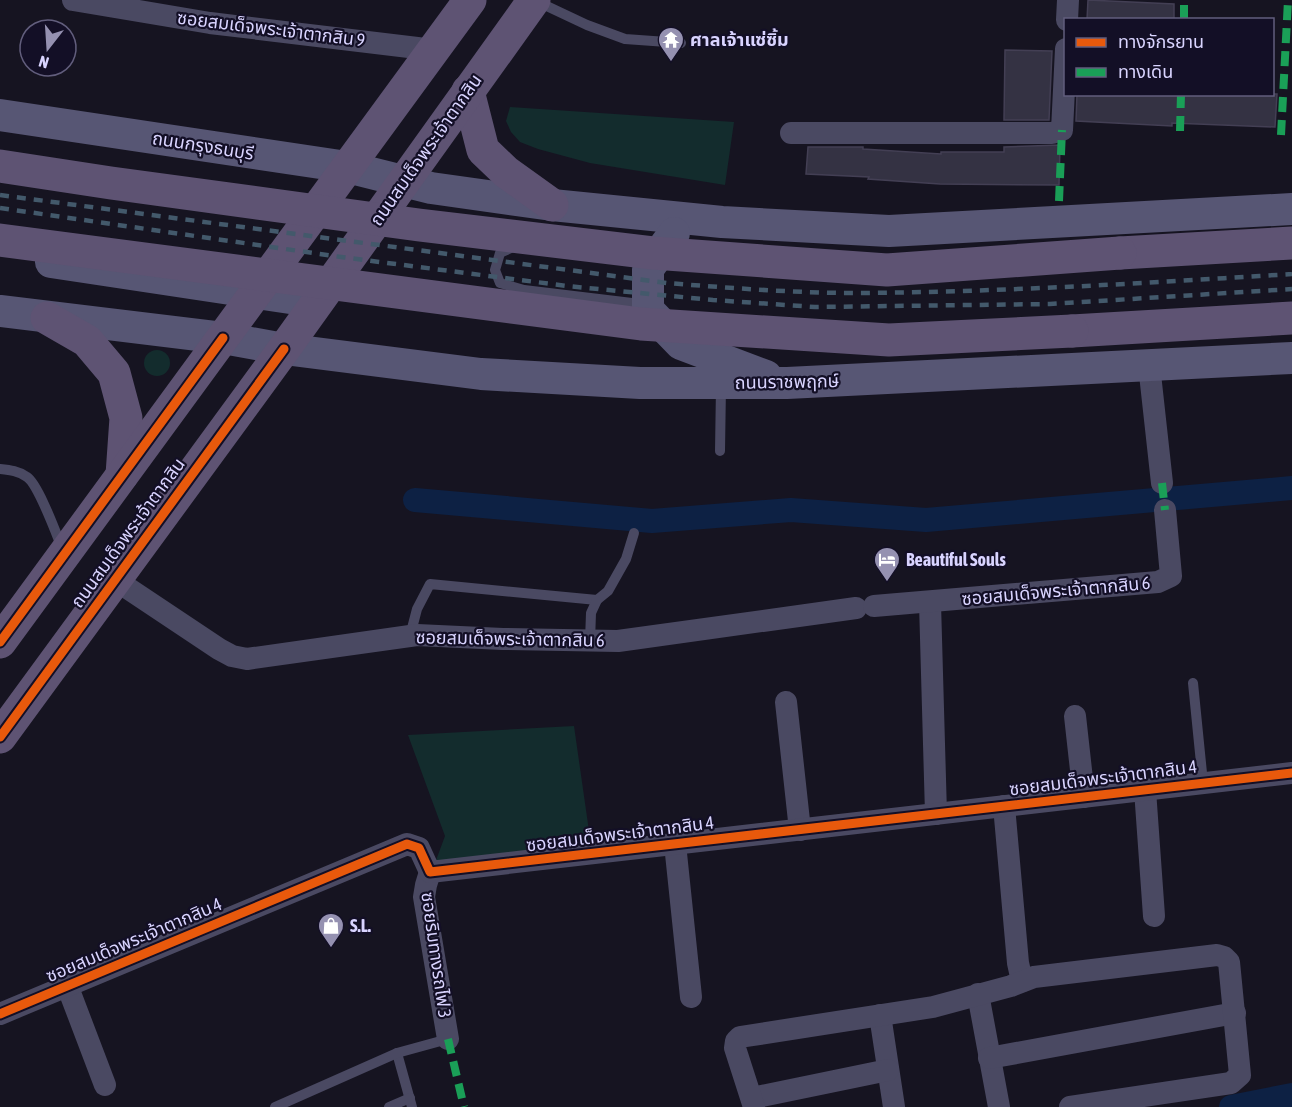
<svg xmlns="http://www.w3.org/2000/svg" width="1292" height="1107" font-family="'Asap Condensed','Noto Sans Thai',sans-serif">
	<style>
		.green { fill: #132c2d }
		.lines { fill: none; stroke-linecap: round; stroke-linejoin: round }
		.canal { stroke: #0d2144; stroke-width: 24 }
		.building { fill: #343243; stroke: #433f54; stroke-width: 1.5 }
		.service { stroke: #4a4962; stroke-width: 10 }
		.minor { stroke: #4a4962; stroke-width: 22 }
		.secondary { stroke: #575674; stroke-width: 32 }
		.primary { stroke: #5e5373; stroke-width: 33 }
		.rail { stroke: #43596b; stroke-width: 4.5; stroke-dasharray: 9 8; stroke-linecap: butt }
		.primary-bridge { stroke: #5e5373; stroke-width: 33 }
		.quiet { stroke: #1a9f57; stroke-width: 8; stroke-dasharray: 15 8; stroke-linecap: butt }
		.cycleway-casing { stroke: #130f26; stroke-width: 13 }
		.cycleway { stroke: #e8590c; stroke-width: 9 }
		.labels { text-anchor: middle; stroke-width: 4.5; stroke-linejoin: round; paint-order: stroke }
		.street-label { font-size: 18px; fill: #d9d4ff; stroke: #130f26 }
		.poi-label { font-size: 18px; font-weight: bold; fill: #d9d4ff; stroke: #130f26; text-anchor: start }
	</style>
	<rect width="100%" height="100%" fill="#161421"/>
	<!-- green -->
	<g class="green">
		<polygon points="510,107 734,122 725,185 590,163 538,149 520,142 511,132 506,121"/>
		<circle cx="157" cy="363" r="13"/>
		<polygon points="574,726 591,845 435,863 445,836 408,735"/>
	</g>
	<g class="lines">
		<!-- canal -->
		<g class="canal">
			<polyline points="415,500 652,521 791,510 926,520 1292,488"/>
			<polyline points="1231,1107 1292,1095"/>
		</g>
	</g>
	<!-- building -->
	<g class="building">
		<polygon points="1088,0 1174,4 1174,20 1087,20"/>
		<polygon points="1005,50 1052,51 1049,120 1004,120"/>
		<polygon points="1077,94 1277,94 1275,127 1172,123 1172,126 1076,121"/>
		<polygon points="1060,145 1059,185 940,184 868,179 869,177 806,174 808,147 863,147 863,149 941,154 941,152 1004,152 1004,147"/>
	</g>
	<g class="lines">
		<!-- service -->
		<g class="service">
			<polyline points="536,1 587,25 625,39 681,43"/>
			<polyline points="513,247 500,253 495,270 500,283 524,290 632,303 645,309"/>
			<polyline points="720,451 721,386"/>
			<path d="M0,469c10,1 19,2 27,8 11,7 29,56 35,71"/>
			<polyline points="410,636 417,609 430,584 597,600"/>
			<polyline points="590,641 591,613 597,600 608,591 626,559 634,533"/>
			<polyline points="1193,683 1203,783"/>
			<polyline points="397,1053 412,1107"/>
			<polyline points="275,1107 397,1053 448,1039"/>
			<polyline points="389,1107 410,1098"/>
		</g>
		<!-- minor -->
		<g class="minor">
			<polyline points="73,0 210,23 434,50"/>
			<polyline points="1067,20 1068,0"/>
			<polyline points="791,133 1052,133 1062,130 1066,49"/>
			<polyline points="1149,365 1162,483"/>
			<polyline points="114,579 219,649 232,656 247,659 417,635 503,639 618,641 856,608"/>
			<polyline points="930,603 936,814"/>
			<polyline points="874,606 1158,582 1171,576 1165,510"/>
			<polyline points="786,702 800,830"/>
			<polyline points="1075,716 1084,797"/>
			<polyline points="1145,790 1154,916"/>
			<polyline points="1004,806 1018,963 1022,981"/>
			<polyline points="675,844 691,997"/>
			<polyline points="430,872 426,885 424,897 448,1039"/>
			<polyline points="67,985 105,1085"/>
			<polyline points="978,994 999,1107"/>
			<polyline points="0,1014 407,844 419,848 430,872 1292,773"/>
			<polyline points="880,1015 894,1107"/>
			<polyline points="989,1058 1235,1013"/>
			<polyline points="752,1098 888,1070"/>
			<polyline points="754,1107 735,1048 736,1041 740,1037 933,1007 1011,986 1034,977 1217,955 1224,957 1229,962 1240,1075 1231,1083 1070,1107"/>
		</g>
		<!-- secondary -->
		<g class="secondary">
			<polyline points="0,115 347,167 431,188 552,205 722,222 889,231 1292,209"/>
			<polyline points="674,233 648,269 648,310 681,344 766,376"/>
			<polyline points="51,262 317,302"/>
			<polyline points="0,311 223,338 284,349 481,374 640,383 787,383 1292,358"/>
		</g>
		<!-- primary -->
		<g class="primary">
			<polyline points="468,91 483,150 506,172 552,205"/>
			<polyline points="1120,253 1292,243"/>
			<polyline points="47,318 87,341 114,373 126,418 122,475"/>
			<polyline points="1072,331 1292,318"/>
			<polyline points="0,642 470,0"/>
			<polyline points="0,737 284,349 534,0"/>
		</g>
		<!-- rail -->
		<g class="rail">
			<path d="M0,195l667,88c63,5 127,10 190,10 145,-1 290,-10 435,-19"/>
			<polyline points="0,208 341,257 567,286 713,300 815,307 1050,304 1292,289"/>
		</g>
		<!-- primary-bridge -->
		<g class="primary-bridge">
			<polyline points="0,166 111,183 419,225 653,253 887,270 1120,253"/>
			<polyline points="0,240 641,324 889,340 1072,331"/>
		</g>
		<!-- quiet -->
		<g class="quiet">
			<polyline points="1184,20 1184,0"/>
			<polyline points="1180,131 1181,94"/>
			<polyline points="1281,135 1288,0"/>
			<polyline points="1059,201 1062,130"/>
			<polyline points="1162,483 1165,510"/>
			<polyline points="448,1039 464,1107"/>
		</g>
		<defs>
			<g id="cycleway">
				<polyline points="0,642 223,338"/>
				<polyline points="0,737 284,349"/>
				<polyline points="0,1014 407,844 419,848 430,872 1292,773"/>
			</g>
		</defs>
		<!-- cycleway casing -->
		<use href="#cycleway" class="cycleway-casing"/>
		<!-- cycleway -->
		<use href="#cycleway" class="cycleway"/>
	</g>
	<!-- icons -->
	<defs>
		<symbol id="temple-pin" viewBox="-11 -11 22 30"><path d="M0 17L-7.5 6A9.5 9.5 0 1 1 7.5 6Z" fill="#9591b1" stroke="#130f26"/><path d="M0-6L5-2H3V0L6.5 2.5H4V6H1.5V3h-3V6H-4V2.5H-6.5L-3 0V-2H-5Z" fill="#fff"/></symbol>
		<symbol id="hotel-pin" viewBox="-11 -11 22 30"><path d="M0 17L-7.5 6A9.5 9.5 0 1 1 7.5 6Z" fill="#9591b1" stroke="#130f26"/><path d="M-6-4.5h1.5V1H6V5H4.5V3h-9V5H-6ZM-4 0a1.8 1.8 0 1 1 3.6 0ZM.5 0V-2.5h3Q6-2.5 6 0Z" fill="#fff"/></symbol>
		<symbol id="shop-pin" viewBox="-11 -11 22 30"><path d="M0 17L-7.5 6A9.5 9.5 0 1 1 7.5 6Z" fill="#9591b1" stroke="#130f26"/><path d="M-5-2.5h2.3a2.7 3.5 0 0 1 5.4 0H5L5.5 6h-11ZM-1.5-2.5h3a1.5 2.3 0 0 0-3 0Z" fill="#fff"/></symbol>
	</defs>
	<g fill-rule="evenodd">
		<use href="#temple-pin" x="656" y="25" width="30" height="40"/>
		<use href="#hotel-pin" x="872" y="545" width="30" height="40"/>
		<use href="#shop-pin" x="316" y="911" width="30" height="40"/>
	</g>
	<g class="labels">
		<!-- street labels -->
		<g class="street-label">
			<text transform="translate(271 29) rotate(7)" y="6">ซอยสมเด็จพระเจ้าตากสิน 9</text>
			<text transform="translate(203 146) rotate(9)" y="6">ถนนกรุงธนบุรี</text>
			<text transform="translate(426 150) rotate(-55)" y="6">ถนนสมเด็จพระเจ้าตากสิน</text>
			<text transform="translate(787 382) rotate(-1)" y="6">ถนนราชพฤกษ์</text>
			<text transform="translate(128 533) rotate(-54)" y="6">ถนนสมเด็จพระเจ้าตากสิน</text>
			<text transform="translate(1056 591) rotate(-5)" y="6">ซอยสมเด็จพระเจ้าตากสิน 6</text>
			<text transform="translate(510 639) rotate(1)" y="6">ซอยสมเด็จพระเจ้าตากสิน 6</text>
			<text transform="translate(1103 778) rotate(-7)" y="6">ซอยสมเด็จพระเจ้าตากสิน 4</text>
			<text transform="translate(620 834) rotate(-7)" y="6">ซอยสมเด็จพระเจ้าตากสิน 4</text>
			<text transform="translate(134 940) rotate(-23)" y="6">ซอยสมเด็จพระเจ้าตากสิน 4</text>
			<text transform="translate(436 955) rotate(82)" y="6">ซอยริมทางรถไฟ 3</text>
		</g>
		<!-- poi labels -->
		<g class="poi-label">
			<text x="690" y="46">ศาลเจ้าแซ่ซิ้ม</text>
			<text x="906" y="566">Beautiful Souls</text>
			<text x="350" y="932">S.L.</text>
		</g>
	</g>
	<!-- legend -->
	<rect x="1064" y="18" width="210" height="78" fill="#130f26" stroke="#625e7d" stroke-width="1.5"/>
	<rect x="1076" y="38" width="30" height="9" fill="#e8590c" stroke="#625e7d" stroke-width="1.5"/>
	<text x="1118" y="48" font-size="18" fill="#d9d4ff">ทางจักรยาน</text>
	<rect x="1076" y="68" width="30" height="9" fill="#1a9f57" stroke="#625e7d" stroke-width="1.5"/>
	<text x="1118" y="78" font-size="18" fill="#d9d4ff">ทางเดิน</text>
	<!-- north arrow -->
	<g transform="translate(48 48) rotate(197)"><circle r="28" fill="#130f26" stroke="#625e7d" stroke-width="1.5"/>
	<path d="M0-4.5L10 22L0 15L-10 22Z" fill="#9591b1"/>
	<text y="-9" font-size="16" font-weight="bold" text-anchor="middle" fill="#d9d4ff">N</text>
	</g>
</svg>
